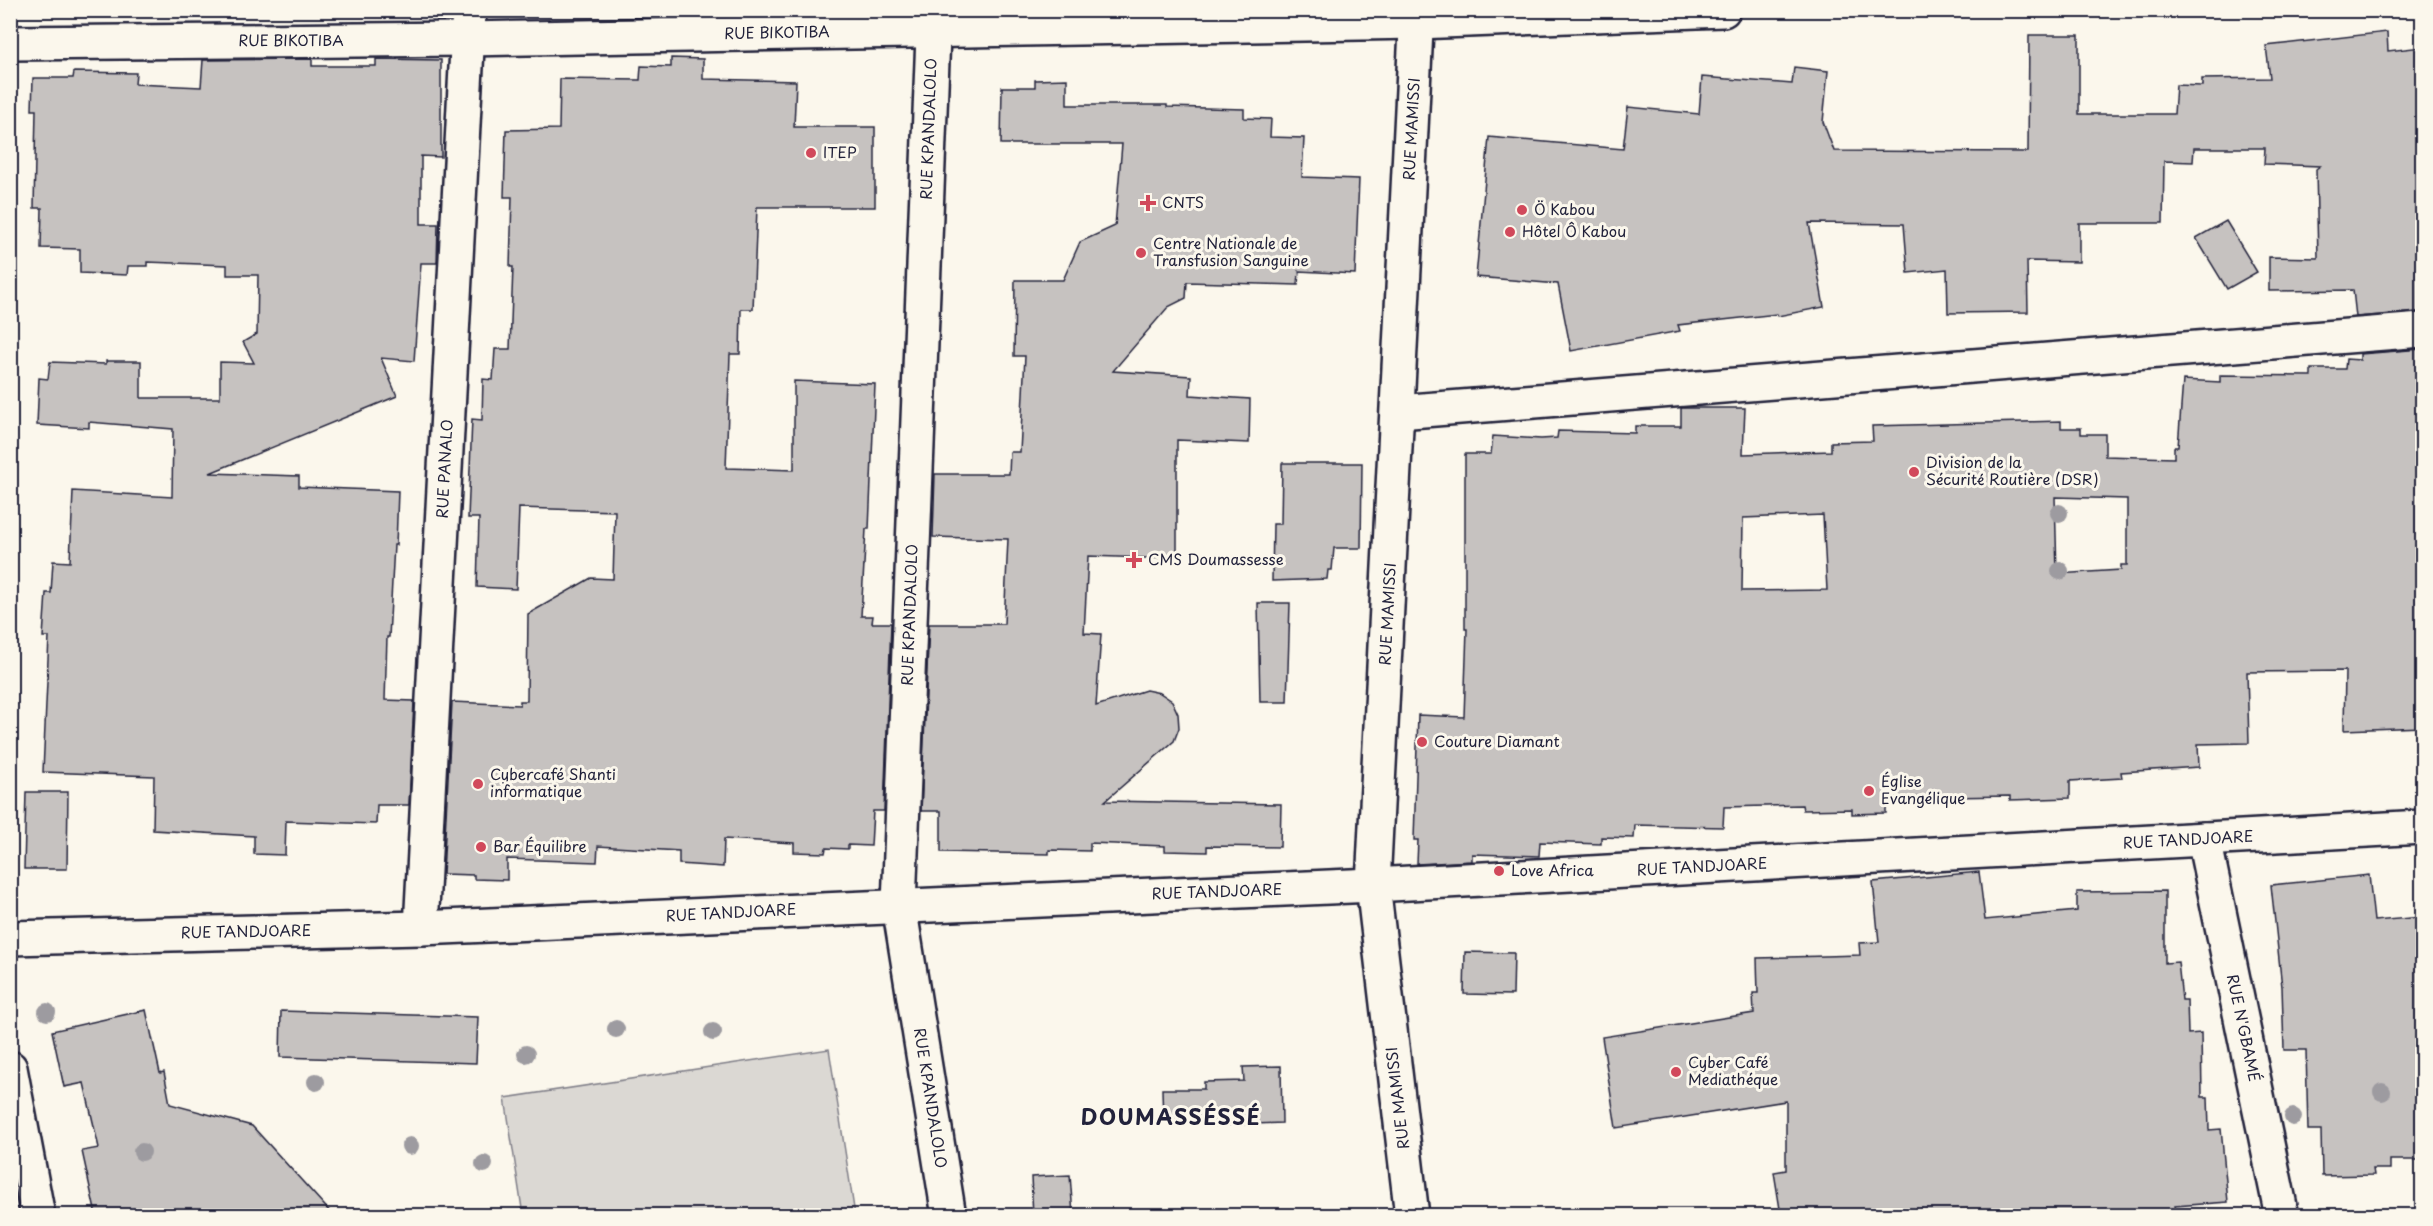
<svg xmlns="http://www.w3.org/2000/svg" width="2433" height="1226" font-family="'Playpen Sans',sans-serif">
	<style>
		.green { fill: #dbd8d3; stroke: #7e7d87; stroke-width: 1.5 }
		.building { fill: #c6c2c0; stroke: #22223b; stroke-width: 1.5; fill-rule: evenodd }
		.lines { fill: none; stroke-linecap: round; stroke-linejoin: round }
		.street-casing { stroke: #22223b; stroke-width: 38 }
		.secondary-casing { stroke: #22223b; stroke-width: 38 }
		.street { stroke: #fbf7ec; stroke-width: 33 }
		.secondary { stroke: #fbf7ec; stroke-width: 33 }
		.tree { fill: #9d9ba0 }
		.poi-dot { fill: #d1495b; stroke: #fbf7ec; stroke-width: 2 }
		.labels { text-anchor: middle; stroke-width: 6; stroke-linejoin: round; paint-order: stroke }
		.street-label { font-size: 15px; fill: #22223b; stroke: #fbf7ec }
		.poi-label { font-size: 15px; fill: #22223b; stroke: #fbf7ec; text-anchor: start }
		.district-label { font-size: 21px; font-weight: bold; letter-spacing: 1.5px; fill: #22223b; stroke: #fbf7ec }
	</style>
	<rect width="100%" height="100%" fill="#fbf7ec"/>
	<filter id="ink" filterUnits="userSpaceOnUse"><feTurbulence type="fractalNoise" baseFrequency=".0167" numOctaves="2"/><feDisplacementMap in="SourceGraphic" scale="12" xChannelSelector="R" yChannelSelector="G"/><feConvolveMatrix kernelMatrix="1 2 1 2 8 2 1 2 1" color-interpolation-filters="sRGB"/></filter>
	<g filter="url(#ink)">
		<!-- green -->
		<polygon class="green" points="829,1049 855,1215 523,1215 505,1098"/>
		<!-- building -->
		<g class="building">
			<polygon points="2387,32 2388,51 2422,47 2422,312 2356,317 2353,290 2269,291 2269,257 2318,258 2316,169 2320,166 2264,164 2265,148 2194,148 2193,162 2164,161 2163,223 2079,223 2079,262 2027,261 2028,312 1948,313 1947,269 1908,273 1904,224 1809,223 1824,307 1778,316 1777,314 1678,325 1680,331 1571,351 1558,284 1476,277 1489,137 1623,149 1628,107 1699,114 1702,77 1792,84 1794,67 1828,71 1823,122 1834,151 2028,152 2029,35 2079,35 2079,114 2174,114 2176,85 2202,86 2202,79 2270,78 2266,46"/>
			<polygon points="671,58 703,59 703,79 796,81 794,127 875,127 875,207 757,207 753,309 741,309 740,354 730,354 726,468 794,470 794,381 875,384 869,529 866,529 861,616 873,616 872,623 891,623 884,811 873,811 871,846 848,845 848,849 826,848 825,853 794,852 794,843 724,839 723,867 679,864 679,851 598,846 597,862 507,859 507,880 474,879 474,875 443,874 452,702 520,705 520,701 527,701 528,614 591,578 613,579 615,511 519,508 516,589 477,587 479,518 468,518 472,419 482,420 483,379 493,380 495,349 510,349 513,267 510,267 512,197 504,197 506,130 559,129 560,79 640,80 641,66 671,67"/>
			<polygon points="312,59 312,66 376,66 376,59 441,60 441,157 421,156 421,224 438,224 437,263 421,263 414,361 381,358 397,396 210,473 299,476 299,487 398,491 396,545 394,545 389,637 387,637 385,700 414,701 409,805 377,805 376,824 286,821 285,855 254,854 254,836 153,830 154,776 43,772 49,637 43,637 46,593 51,593 53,561 70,562 73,491 172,497 173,429 89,422 89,428 37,425 39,378 48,379 50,362 106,364 106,361 141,361 141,398 220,398 220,362 254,363 243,342 257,334 258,275 227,275 227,265 147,262 147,266 128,266 127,275 80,273 80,249 41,248 42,208 34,208 36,110 32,110 33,78 73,78 74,72 136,73 135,84 201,87 203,60"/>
			<polygon points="1067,79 1067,105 1167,105 1167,107 1244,109 1244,118 1271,119 1270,137 1304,138 1302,177 1359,179 1355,274 1299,271 1298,285 1187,282 1186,298 1168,307 1113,371 1191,376 1190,395 1250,399 1249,443 1177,440 1177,559 1088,556 1084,633 1101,634 1096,706 1146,690 1160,693 1172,701 1178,714 1179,728 1174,741 1105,801 1281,804 1280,847 1207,846 1207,852 1165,851 1165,846 1090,843 1090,851 1049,850 1049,854 941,852 941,811 921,811 929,624 1004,624 1008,539 933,537 935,474 1009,474 1010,452 1020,452 1025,356 1014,356 1015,280 1063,280 1080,242 1115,226 1122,144 1001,144 1002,87 1035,87 1035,80"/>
			<polygon points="2226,221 2257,272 2227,289 2196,238"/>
			<path d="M2422,349v378l-78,3 1,-59 -98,1 2,71 -51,1 1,23 -78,5 1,6 -52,3v17l-60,2v-4l-124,2v15l-34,1v-5l-49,1 -1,-5 -78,2 -1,20 -88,-2 -1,13 -33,-1v7l-61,-2 -1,14 -67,-2v7l-55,3 1,-24h-4l4,-125 46,2 3,-88h-2v-175h26l2,-18 48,3 16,-1 1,-7 77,2v-7h46v-18h64l-2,46 88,-3v-9l42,-1 -1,-15 189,-5v7h20v6h24v22l69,2v-11h4l5,-67 37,2v-7l91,1v-7h34l1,-10 14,1v-6zM2055,497l72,2v66h-6v5l-64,4zM1823,515l4,75 -85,1 1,-73z"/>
			<polygon points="1282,463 1362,463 1361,548 1334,548 1332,570 1328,570 1327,579 1272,581 1273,524 1281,524"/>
			<polygon points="1258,603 1290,603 1287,702 1260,702"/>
			<polygon points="26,792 68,792 67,869 24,869"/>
			<polygon points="1979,872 1985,920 2077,911 2077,892 2165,891 2165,963 2178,962 2182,1000 2187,1000 2188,1034 2201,1033 2202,1097 2208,1097 2209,1130 2221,1129 2228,1202 2175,1206 2176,1215 1781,1215 1774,1172 1786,1170 1786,1101 1616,1128 1602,1037 1754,1013 1753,993 1758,993 1757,958 1860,955 1859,943 1879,942 1873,882"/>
			<polygon points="2369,875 2374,921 2422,917 2422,1160 2390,1160 2390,1169 2373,1169 2374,1175 2322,1176 2321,1130 2308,1130 2306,1050 2284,1050 2282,987 2271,885"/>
			<polygon points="1465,952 1514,953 1513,995 1464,994"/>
			<polygon points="146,1010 160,1073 164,1072 170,1104 252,1126 333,1215 96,1215 82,1151 99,1148 84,1083 64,1087 52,1031"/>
			<polygon points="281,1011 478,1017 476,1063 280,1057"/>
			<polygon points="1281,1066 1282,1123 1205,1126 1205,1121 1163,1122 1162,1089 1204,1089 1204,1082 1244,1081 1243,1067"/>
			<polygon points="1070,1175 1073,1215 1033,1215 1031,1177"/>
		</g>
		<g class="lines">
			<defs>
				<g id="street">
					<polyline points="934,10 899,905 949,1216"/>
					<polyline points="10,43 467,39 1417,22 1723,10"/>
					<polyline points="1398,412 2422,330"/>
					<polyline points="2204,839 2282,1216"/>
					<polyline points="421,928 469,10"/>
					<polyline points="10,1068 38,1216"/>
					<polyline points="1412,1216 1373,885 1417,10"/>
				</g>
				<polyline id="secondary" points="10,938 421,928 1373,885 2422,827"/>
			</defs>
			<!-- street casing -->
			<use href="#street" class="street-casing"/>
			<!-- secondary casing -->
			<use href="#secondary" class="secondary-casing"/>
			<!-- street -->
			<use href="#street" class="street"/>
			<!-- secondary -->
			<use href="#secondary" class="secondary"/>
		</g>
		<!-- trees -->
		<g class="tree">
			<circle cx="2059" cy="513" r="9"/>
			<circle cx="2060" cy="571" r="9"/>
			<circle cx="47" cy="1012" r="9"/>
			<circle cx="616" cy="1029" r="9"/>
			<circle cx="713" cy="1032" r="9"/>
			<circle cx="526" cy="1054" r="9"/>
			<circle cx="316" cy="1082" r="9"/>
			<circle cx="2382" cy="1092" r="9"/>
			<circle cx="2293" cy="1117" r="9"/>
			<circle cx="410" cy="1146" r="9"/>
			<circle cx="142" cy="1152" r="9"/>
			<circle cx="484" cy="1164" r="9"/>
		</g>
	</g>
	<!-- markers -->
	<g class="poi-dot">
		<circle cx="811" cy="153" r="6"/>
		<path d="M1145 194h6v6h6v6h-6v6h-6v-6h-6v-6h6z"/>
		<circle cx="1522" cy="210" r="6"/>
		<circle cx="1510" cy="232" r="6"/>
		<circle cx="1141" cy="253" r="6"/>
		<circle cx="1914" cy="472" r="6"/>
		<path d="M1131 551h6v6h6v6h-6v6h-6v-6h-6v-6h6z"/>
		<circle cx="1422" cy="742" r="6"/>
		<circle cx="478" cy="784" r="6"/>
		<circle cx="1869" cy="791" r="6"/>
		<circle cx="481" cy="847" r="6"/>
		<circle cx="1499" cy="871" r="6"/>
		<circle cx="1676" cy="1072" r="6"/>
	</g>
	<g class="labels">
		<!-- street labels -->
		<g class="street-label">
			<text transform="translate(777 33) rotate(-1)" y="5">RUE BIKOTIBA</text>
			<text x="291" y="46">RUE BIKOTIBA</text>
			<text transform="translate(929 129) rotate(-88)" y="5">RUE KPANDALOLO</text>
			<text transform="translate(1412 129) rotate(-87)" y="5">RUE MAMISSI</text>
			<text transform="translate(445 469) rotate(-87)" y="5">RUE PANALO</text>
			<text transform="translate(1388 614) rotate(-87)" y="5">RUE MAMISSI</text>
			<text transform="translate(910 615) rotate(-88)" y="5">RUE KPANDALOLO</text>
			<text transform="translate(2188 840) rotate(-3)" y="5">RUE TANDJOARE</text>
			<text transform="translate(1702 867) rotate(-3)" y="5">RUE TANDJOARE</text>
			<text transform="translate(1217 892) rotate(-2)" y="5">RUE TANDJOARE</text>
			<text transform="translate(731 913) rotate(-3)" y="5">RUE TANDJOARE</text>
			<text transform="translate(246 932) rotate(-1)" y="5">RUE TANDJOARE</text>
			<text transform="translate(2243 1028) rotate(78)" y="5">RUE N'GBAMÉ</text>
			<text transform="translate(930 1098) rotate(81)" y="5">RUE KPANDALOLO</text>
			<text transform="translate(1398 1098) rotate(-97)" y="5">RUE MAMISSI</text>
		</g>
		<!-- poi labels -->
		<g class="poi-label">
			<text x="823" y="158">ITEP</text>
			<text x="1162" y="208">CNTS</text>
			<text x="1534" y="215">Ö Kabou</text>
			<text x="1522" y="237">Hôtel Ô Kabou</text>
			<text x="1153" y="249">Centre Nationale de<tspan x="1153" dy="17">Transfusion Sanguine</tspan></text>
			<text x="1926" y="468">Division de la<tspan x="1926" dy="17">Sécurité Routière (DSR)</tspan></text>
			<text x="1148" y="565">CMS Doumassesse</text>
			<text x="1434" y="747">Couture Diamant</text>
			<text x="490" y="780">Cybercafé Shanti<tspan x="490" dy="17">informatique</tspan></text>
			<text x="1881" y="787">Église<tspan x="1881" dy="17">Evangélique</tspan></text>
			<text x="493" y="852">Bar Équilibre</text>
			<text x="1511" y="876">Love Africa</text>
			<text x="1688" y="1068">Cyber Café<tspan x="1688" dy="17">Mediathéque</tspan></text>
		</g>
		<!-- district labels -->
		<g class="district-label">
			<text x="1171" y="1125">DOUMASSÉSSÉ</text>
		</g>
	</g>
	<!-- margin -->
	<rect width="2433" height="1226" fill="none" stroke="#fbf7ec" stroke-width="36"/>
	<rect x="18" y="18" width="2397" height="1190" fill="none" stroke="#22223b" stroke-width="2" filter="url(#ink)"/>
</svg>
